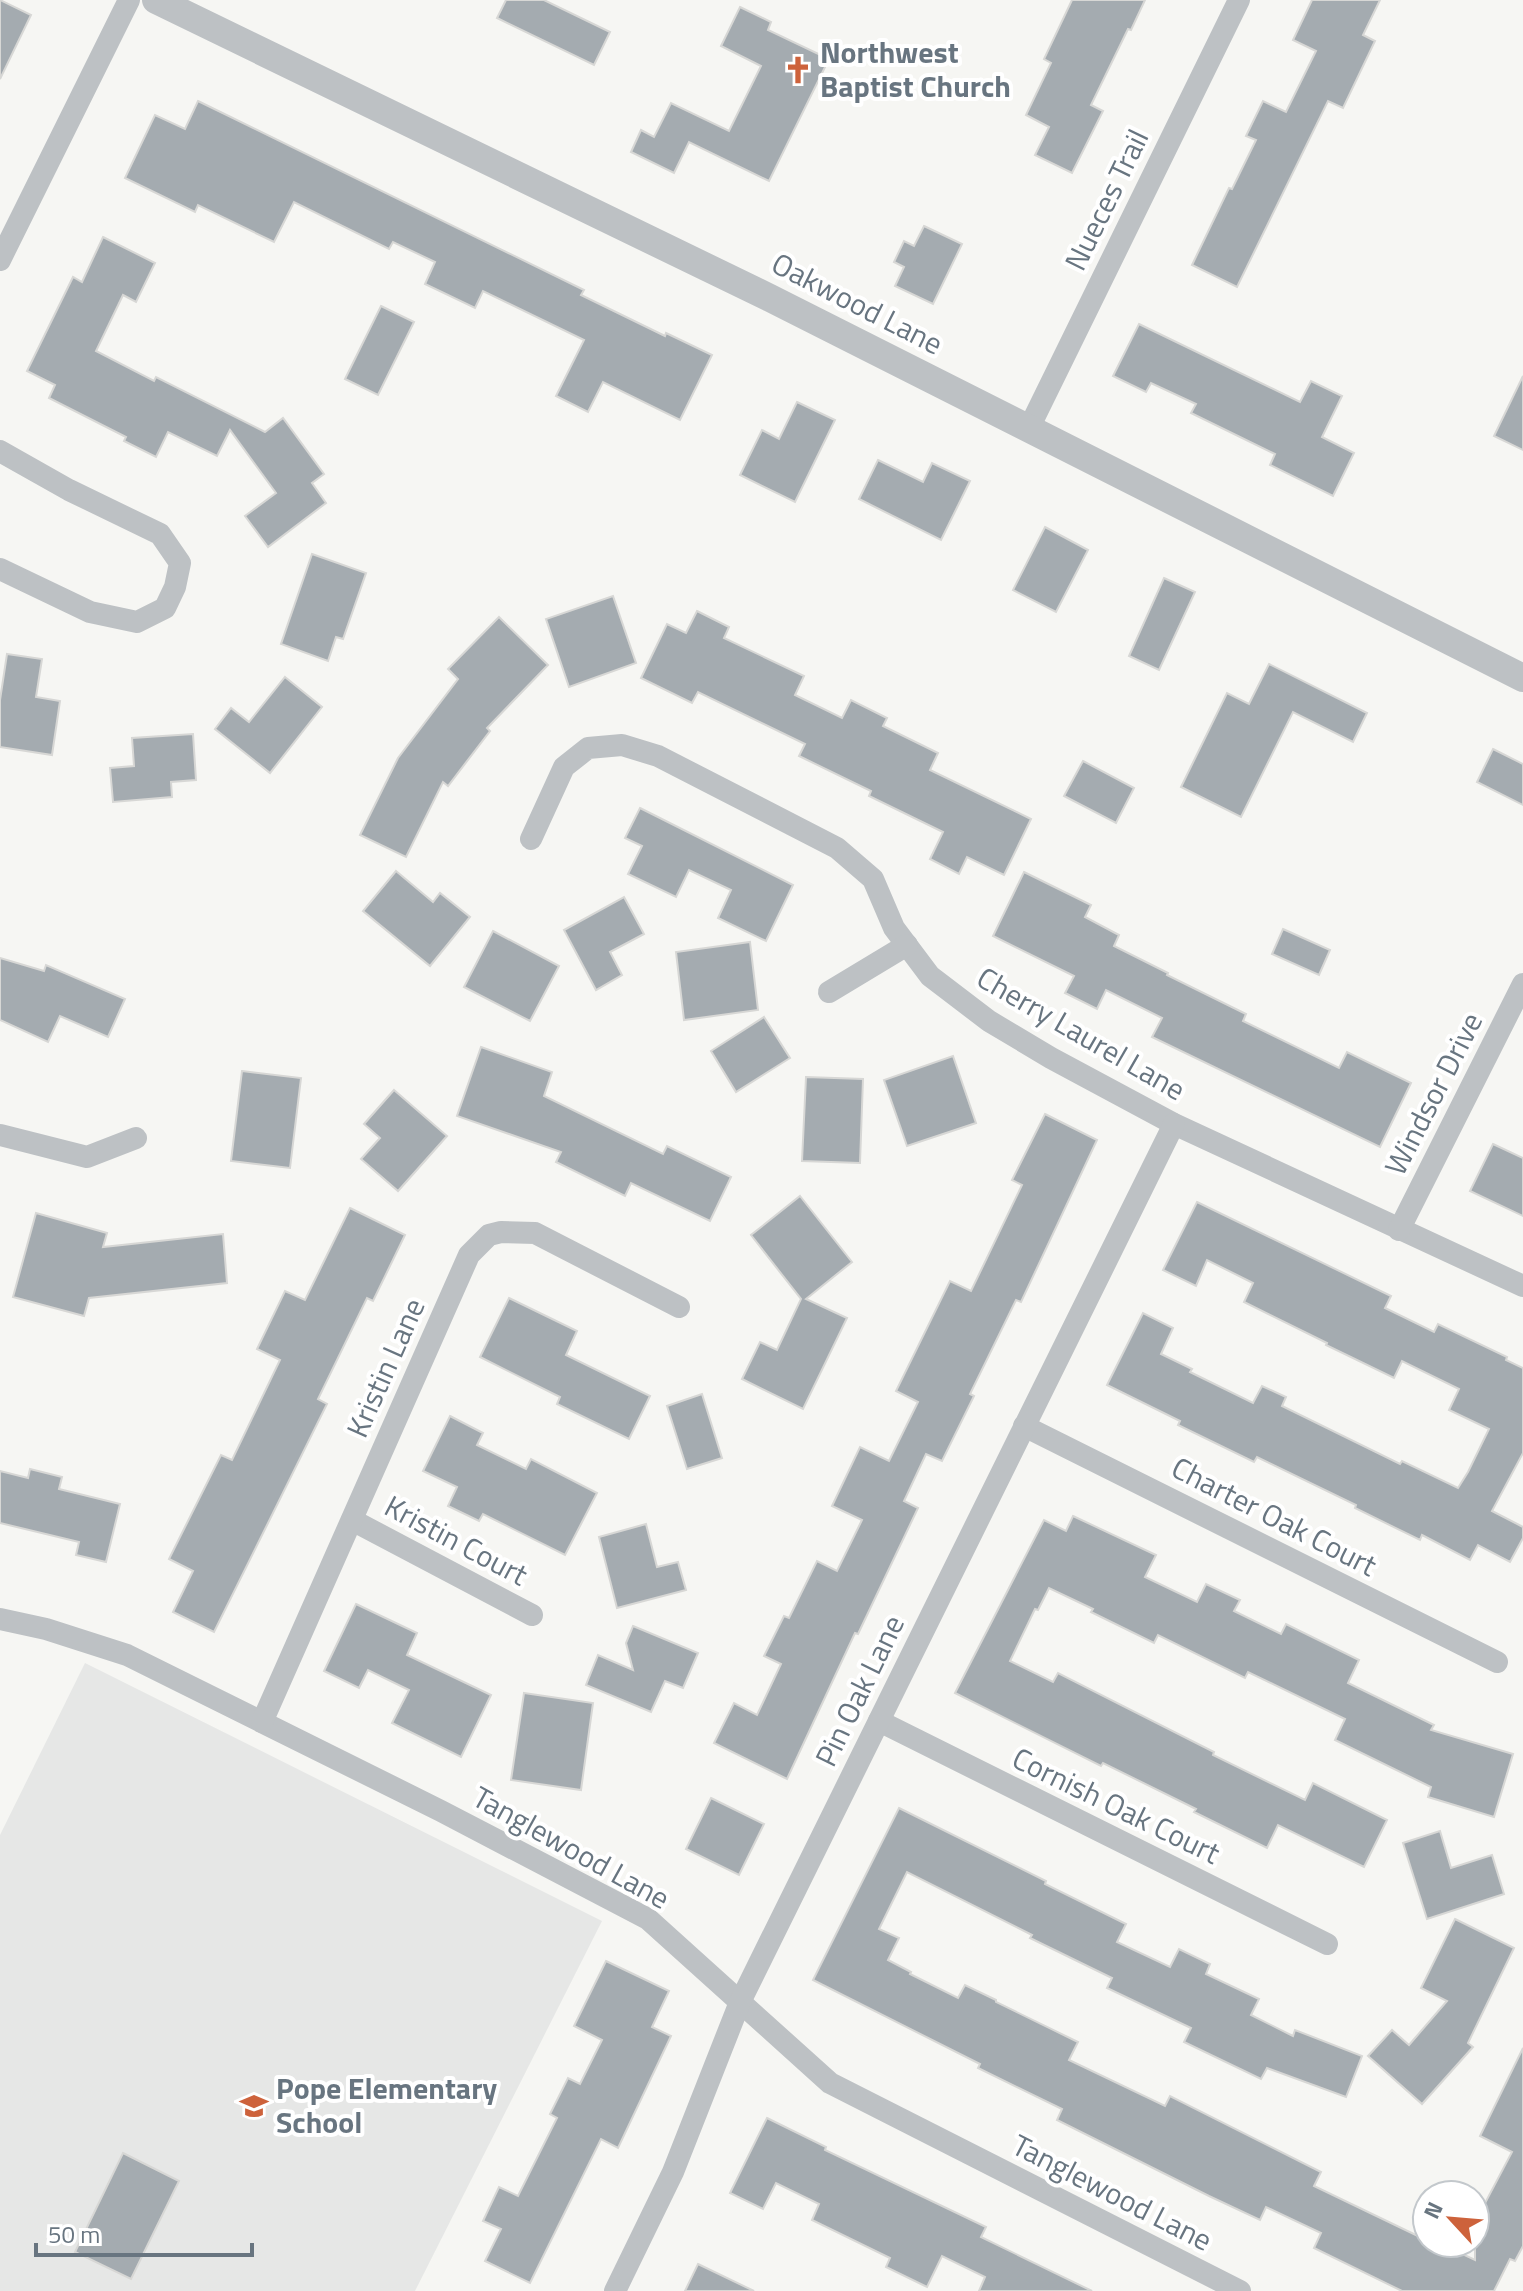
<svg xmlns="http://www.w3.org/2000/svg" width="1523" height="2291" font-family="'Titillium Web',sans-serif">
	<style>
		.built { fill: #e6e7e6 }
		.building { fill: #a4abb0; stroke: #d7d7d5; stroke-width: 2 }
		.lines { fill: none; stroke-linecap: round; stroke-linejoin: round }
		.minor { stroke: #bdc1c4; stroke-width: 22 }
		.tertiary { stroke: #bdc1c4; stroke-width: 28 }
		.labels { text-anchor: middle; stroke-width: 8; stroke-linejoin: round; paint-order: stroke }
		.poi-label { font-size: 30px; font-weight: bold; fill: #687580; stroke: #fff; text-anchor: start }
		.street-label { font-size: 30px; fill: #687580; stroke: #fff }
	</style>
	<rect width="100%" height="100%" fill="#f6f6f3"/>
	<!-- built -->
	<polygon class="built" points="85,1663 602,1921 415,2291 0,2291 0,1835"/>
	<!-- building -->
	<g class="building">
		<polygon points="0,0 31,15 0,79"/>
		<polygon points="506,0 544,0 610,32 594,65 497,18"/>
		<polygon points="1072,0 1145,0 1131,30 1128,29 1091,105 1103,111 1072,173 1035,155 1049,127 1026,115 1051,63 1044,59"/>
		<polygon points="1312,0 1380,0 1363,35 1375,41 1343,108 1328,101 1237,287 1192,265 1229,188 1232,189 1256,140 1246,136 1263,101 1286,112 1316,51 1293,40"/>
		<polygon points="740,7 771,22 768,30 829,59 769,181 689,142 674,173 631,152 641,130 654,137 671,103 729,131 761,66 721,46"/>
		<polygon points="198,101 584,290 581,295 665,336 666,333 712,355 680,420 603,382 588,412 556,396 584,340 483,291 475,308 425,284 435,262 393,242 389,249 294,202 274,242 198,205 195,212 125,178 155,115 185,129"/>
		<polygon points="924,226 962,244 933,304 895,286 904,267 894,262 904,241 914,246"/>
		<polygon points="103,237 155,263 136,302 123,295 96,351 154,381 156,377 265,432 283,418 324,474 312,483 326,503 268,547 245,516 276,493 230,430 217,456 168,432 156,457 124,441 126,437 49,398 55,385 27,371 73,277 82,282"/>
		<polygon points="381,306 414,322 378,395 345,379"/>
		<polygon points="1139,324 1300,402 1311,381 1342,396 1322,437 1354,453 1333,496 1270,465 1275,454 1191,413 1196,404 1151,383 1146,392 1113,376"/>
		<polygon points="1523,376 1523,450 1494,436"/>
		<polygon points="797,402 835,420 795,502 740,475 762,430 779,439"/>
		<polygon points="878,460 923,482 932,463 970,481 941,540 859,499"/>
		<polygon points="1045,527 1088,550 1056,612 1013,590"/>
		<polygon points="312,554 366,573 343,639 336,637 328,661 281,644"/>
		<polygon points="1164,578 1195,592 1159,670 1129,656"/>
		<polygon points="613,596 636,663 569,687 546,619"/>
		<polygon points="697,611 729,627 724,638 804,676 795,695 842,718 851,700 887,718 883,726 938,753 930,770 1031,819 1004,875 967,857 959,874 930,859 943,832 869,796 871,791 799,756 805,744 698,692 692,703 641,678 667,624 686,633"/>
		<polygon points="499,617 548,665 487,728 490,731 448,786 443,782 406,857 360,835 398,758 458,679 448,669"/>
		<polygon points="7,654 42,659 36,697 60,701 52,755 0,747 0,700"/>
		<polygon points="1269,664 1367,713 1353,742 1293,712 1241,817 1181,787 1227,693 1249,704"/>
		<polygon points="285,677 322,707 270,773 215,729 231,708 249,722"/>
		<polygon points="193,734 196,780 171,782 172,797 113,802 110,768 134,766 132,738"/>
		<polygon points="1493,749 1523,764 1523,805 1477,782"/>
		<polygon points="1083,761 1134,788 1116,823 1064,796"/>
		<polygon points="640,808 793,885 766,941 718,918 731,890 689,870 676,897 628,874 642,846 625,838"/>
		<polygon points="396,871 433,902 440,893 470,917 430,966 363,911"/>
		<polygon points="1024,872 1091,905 1085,917 1119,935 1114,946 1168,973 1167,975 1246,1014 1243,1021 1339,1068 1347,1052 1411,1083 1380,1147 1152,1037 1162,1018 1106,990 1097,1009 1065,993 1074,976 993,936"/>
		<polygon points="624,897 644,934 610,952 622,975 596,990 564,930"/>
		<polygon points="1283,929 1330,950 1319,975 1272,954"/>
		<polygon points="493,931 559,966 530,1021 464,987"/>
		<polygon points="750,942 758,1010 684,1020 676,952"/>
		<polygon points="0,958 44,971 46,965 125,999 108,1037 60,1016 48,1042 0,1020"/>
		<polygon points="764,1017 790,1058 736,1092 711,1051"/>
		<polygon points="481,1047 552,1072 544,1096 663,1154 667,1146 731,1177 710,1221 631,1183 625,1196 556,1162 561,1152 457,1116"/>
		<polygon points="953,1056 976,1123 907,1146 884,1080"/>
		<polygon points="242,1071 301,1078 290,1168 231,1161"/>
		<polygon points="806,1077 863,1079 860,1163 802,1161"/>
		<polygon points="394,1090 447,1136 398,1191 361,1159 380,1138 364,1124"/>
		<polygon points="1045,1114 1097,1140 1021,1302 1016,1300 970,1394 974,1396 942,1461 926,1454 904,1501 918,1508 858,1634 855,1633 787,1779 714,1743 734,1703 757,1715 781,1664 764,1656 784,1616 789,1618 817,1561 837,1571 862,1520 832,1506 860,1447 889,1461 918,1402 896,1391 950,1281 971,1291 1022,1185 1012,1180"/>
		<polygon points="1493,1144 1523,1158 1523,1216 1470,1191"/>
		<polygon points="800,1196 852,1262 806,1299 847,1318 803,1409 742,1379 760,1342 777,1350 801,1299 751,1235"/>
		<polygon points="1197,1202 1391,1296 1385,1308 1434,1332 1438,1324 1507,1357 1506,1360 1523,1368 1523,1453 1492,1511 1523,1527 1523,1538 1510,1562 1478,1545 1470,1560 1422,1535 1420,1540 1355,1508 1356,1505 1257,1457 1254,1462 1178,1425 1180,1421 1107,1385 1143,1313 1173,1328 1161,1354 1192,1369 1190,1372 1253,1403 1262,1386 1286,1397 1282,1406 1400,1464 1402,1461 1458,1488 1468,1472 1489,1429 1449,1410 1459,1389 1402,1361 1394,1378 1326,1345 1327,1343 1244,1302 1253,1283 1207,1260 1196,1286 1163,1270"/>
		<polygon points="350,1208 405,1235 373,1301 367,1298 318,1399 327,1404 214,1632 173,1612 193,1571 169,1559 221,1455 232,1460 280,1360 257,1349 285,1291 305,1300"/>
		<polygon points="36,1213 107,1233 103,1247 223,1234 227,1283 89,1298 84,1316 13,1297"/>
		<polygon points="509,1298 577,1331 566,1355 650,1396 629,1439 557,1404 560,1397 480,1357"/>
		<polygon points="702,1394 722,1458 687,1469 667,1406"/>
		<polygon points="450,1416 483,1433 477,1445 526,1469 531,1459 597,1493 565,1555 483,1514 479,1521 448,1506 457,1487 423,1471"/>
		<polygon points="30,1469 62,1477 59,1489 120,1504 106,1562 76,1555 79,1542 0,1523 0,1471 28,1478"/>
		<polygon points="1073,1516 1156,1555 1145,1577 1197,1602 1206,1584 1240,1600 1234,1611 1281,1634 1286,1624 1359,1660 1348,1683 1434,1725 1431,1730 1513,1754 1494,1817 1428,1797 1431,1787 1335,1740 1345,1719 1248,1672 1245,1678 1158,1635 1154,1643 1091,1612 1093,1609 1049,1588 1038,1610 1035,1609 1010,1661 1053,1682 1058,1673 1214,1752 1213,1755 1305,1800 1313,1783 1387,1820 1364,1867 1278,1825 1267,1848 1194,1812 1196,1809 1103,1763 1101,1766 955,1693 1044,1520 1066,1531"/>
		<polygon points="646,1524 657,1567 678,1562 686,1590 617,1608 599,1537"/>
		<polygon points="356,1604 417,1633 407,1655 491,1695 461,1757 392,1723 409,1690 368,1670 359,1688 324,1671"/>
		<polygon points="633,1626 698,1653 683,1688 665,1681 651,1712 586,1685 598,1655 633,1670 626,1643"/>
		<polygon points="524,1693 593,1703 581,1790 511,1780"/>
		<polygon points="711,1798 764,1824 739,1875 686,1849"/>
		<polygon points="899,1808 1046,1881 1045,1884 1126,1924 1117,1942 1170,1967 1179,1949 1210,1964 1206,1974 1259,1999 1251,2015 1293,2036 1295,2030 1362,2056 1346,2097 1267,2068 1261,2079 1184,2042 1191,2028 1107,1988 1112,1978 1030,1938 1032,1935 907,1872 879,1929 899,1938 888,1960 911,1972 910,1974 958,1998 965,1985 996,2000 996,2002 1078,2042 1069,2060 1165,2106 1170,2096 1321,2172 1314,2186 1420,2237 1421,2234 1427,2237 1427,2243 1439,2243 1475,2260 1475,2203 1483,2207 1512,2152 1480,2136 1523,2048 1523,2246 1515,2261 1510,2259 1494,2291 1402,2291 1314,2248 1321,2233 1266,2207 1260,2220 1209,2196 1057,2120 1062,2109 978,2068 980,2064 813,1980"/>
		<polygon points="1440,1831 1451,1868 1492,1855 1504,1894 1427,1919 1403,1843"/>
		<polygon points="1455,1919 1514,1948 1468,2043 1473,2047 1422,2104 1368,2056 1392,2030 1409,2045 1447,2001 1421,1988"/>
		<polygon points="606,1961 669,1991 652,2027 671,2036 618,2148 601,2139 530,2283 485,2261 501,2229 483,2221 499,2187 518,2196 557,2118 550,2114 568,2078 580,2084 602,2040 574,2026"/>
		<polygon points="767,2118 826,2147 825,2150 986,2227 981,2237 1092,2291 979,2291 985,2277 942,2256 927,2287 886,2267 890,2258 812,2220 819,2204 776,2183 763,2209 730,2193"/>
		<polygon points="123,2153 179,2181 131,2279 75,2252"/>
		<polygon points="698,2264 754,2291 685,2291"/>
	</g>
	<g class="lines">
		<!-- minor -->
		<g class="minor">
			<polyline points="0,260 129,0"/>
			<polyline points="1029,428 1239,0"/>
			<polyline points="0,451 69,490 160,534 180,563 175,587 165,608 137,622 90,612 0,569"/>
			<polyline points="531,839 564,767 588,748 622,745 658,756 837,848 873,879 894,928 930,976 989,1021 1051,1058 1174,1124 1523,1286"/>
			<polyline points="829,992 907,945"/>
			<polyline points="0,1135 87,1157 136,1138"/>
			<polyline points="1399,1230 1523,984"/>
			<polyline points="1024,1426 1497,1662"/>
			<polyline points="352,1520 532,1615"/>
			<polyline points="0,1619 46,1629 127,1655 441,1811 648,1919 830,2083 1240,2291"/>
			<polyline points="879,1721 1327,1944"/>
			<polyline points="262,1722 469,1255 489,1235 501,1232 535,1233 679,1307"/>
			<polyline points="615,2291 673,2172 740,2002 1174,1124"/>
		</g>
		<!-- tertiary -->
		<polyline class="tertiary" points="156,0 770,298 1523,678"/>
	</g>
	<!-- icons -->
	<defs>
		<symbol id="church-bare" viewBox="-9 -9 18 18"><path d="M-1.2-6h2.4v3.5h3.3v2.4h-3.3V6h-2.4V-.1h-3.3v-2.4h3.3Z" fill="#cd623b" stroke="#fff" stroke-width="2.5" paint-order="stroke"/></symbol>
		<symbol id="school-bare" viewBox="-9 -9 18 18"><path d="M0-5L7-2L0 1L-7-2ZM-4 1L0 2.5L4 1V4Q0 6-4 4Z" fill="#cd623b" stroke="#fff" stroke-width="2.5" paint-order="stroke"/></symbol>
	</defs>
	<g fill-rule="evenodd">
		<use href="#church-bare" x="778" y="50" width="40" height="40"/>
		<use href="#school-bare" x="234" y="2086" width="40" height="40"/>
	</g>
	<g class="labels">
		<!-- poi labels -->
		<g class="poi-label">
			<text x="820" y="63">Northwest<tspan x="820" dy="34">Baptist Church</tspan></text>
			<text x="276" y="2099">Pope Elementary<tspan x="276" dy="34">School</tspan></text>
		</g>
		<!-- street labels -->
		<g class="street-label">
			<text transform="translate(1107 200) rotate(-64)" y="10">Nueces Trail</text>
			<text transform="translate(857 304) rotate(27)" y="10">Oakwood Lane</text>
			<text transform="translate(1081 1034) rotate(30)" y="10">Cherry Laurel Lane</text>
			<text transform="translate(1434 1094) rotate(-63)" y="10">Windsor Drive</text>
			<text transform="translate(386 1368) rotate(-66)" y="10">Kristin Lane</text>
			<text transform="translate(1274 1517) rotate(27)" y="10">Charter Oak Court</text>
			<text transform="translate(456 1541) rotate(28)" y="10">Kristin Court</text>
			<text transform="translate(860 1691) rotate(-64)" y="10">Pin Oak Lane</text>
			<text transform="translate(1116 1806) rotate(26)" y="10">Cornish Oak Court</text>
			<text transform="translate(571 1848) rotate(29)" y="10">Tanglewood Lane</text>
			<text transform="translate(1112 2193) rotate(27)" y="10">Tanglewood Lane</text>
		</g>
	</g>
	<!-- north arrow -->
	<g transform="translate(1451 2219) rotate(296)"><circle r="38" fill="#ffffff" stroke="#c3c8cc" stroke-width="2"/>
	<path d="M0-6L14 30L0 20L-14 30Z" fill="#cd623b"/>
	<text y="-12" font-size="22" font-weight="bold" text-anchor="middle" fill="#687580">N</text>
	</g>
	<!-- scale -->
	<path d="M36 2243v12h216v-12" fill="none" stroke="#687580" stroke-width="4"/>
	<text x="48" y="2243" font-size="24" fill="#687580" stroke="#ffffff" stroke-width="6" paint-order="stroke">50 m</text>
</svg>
